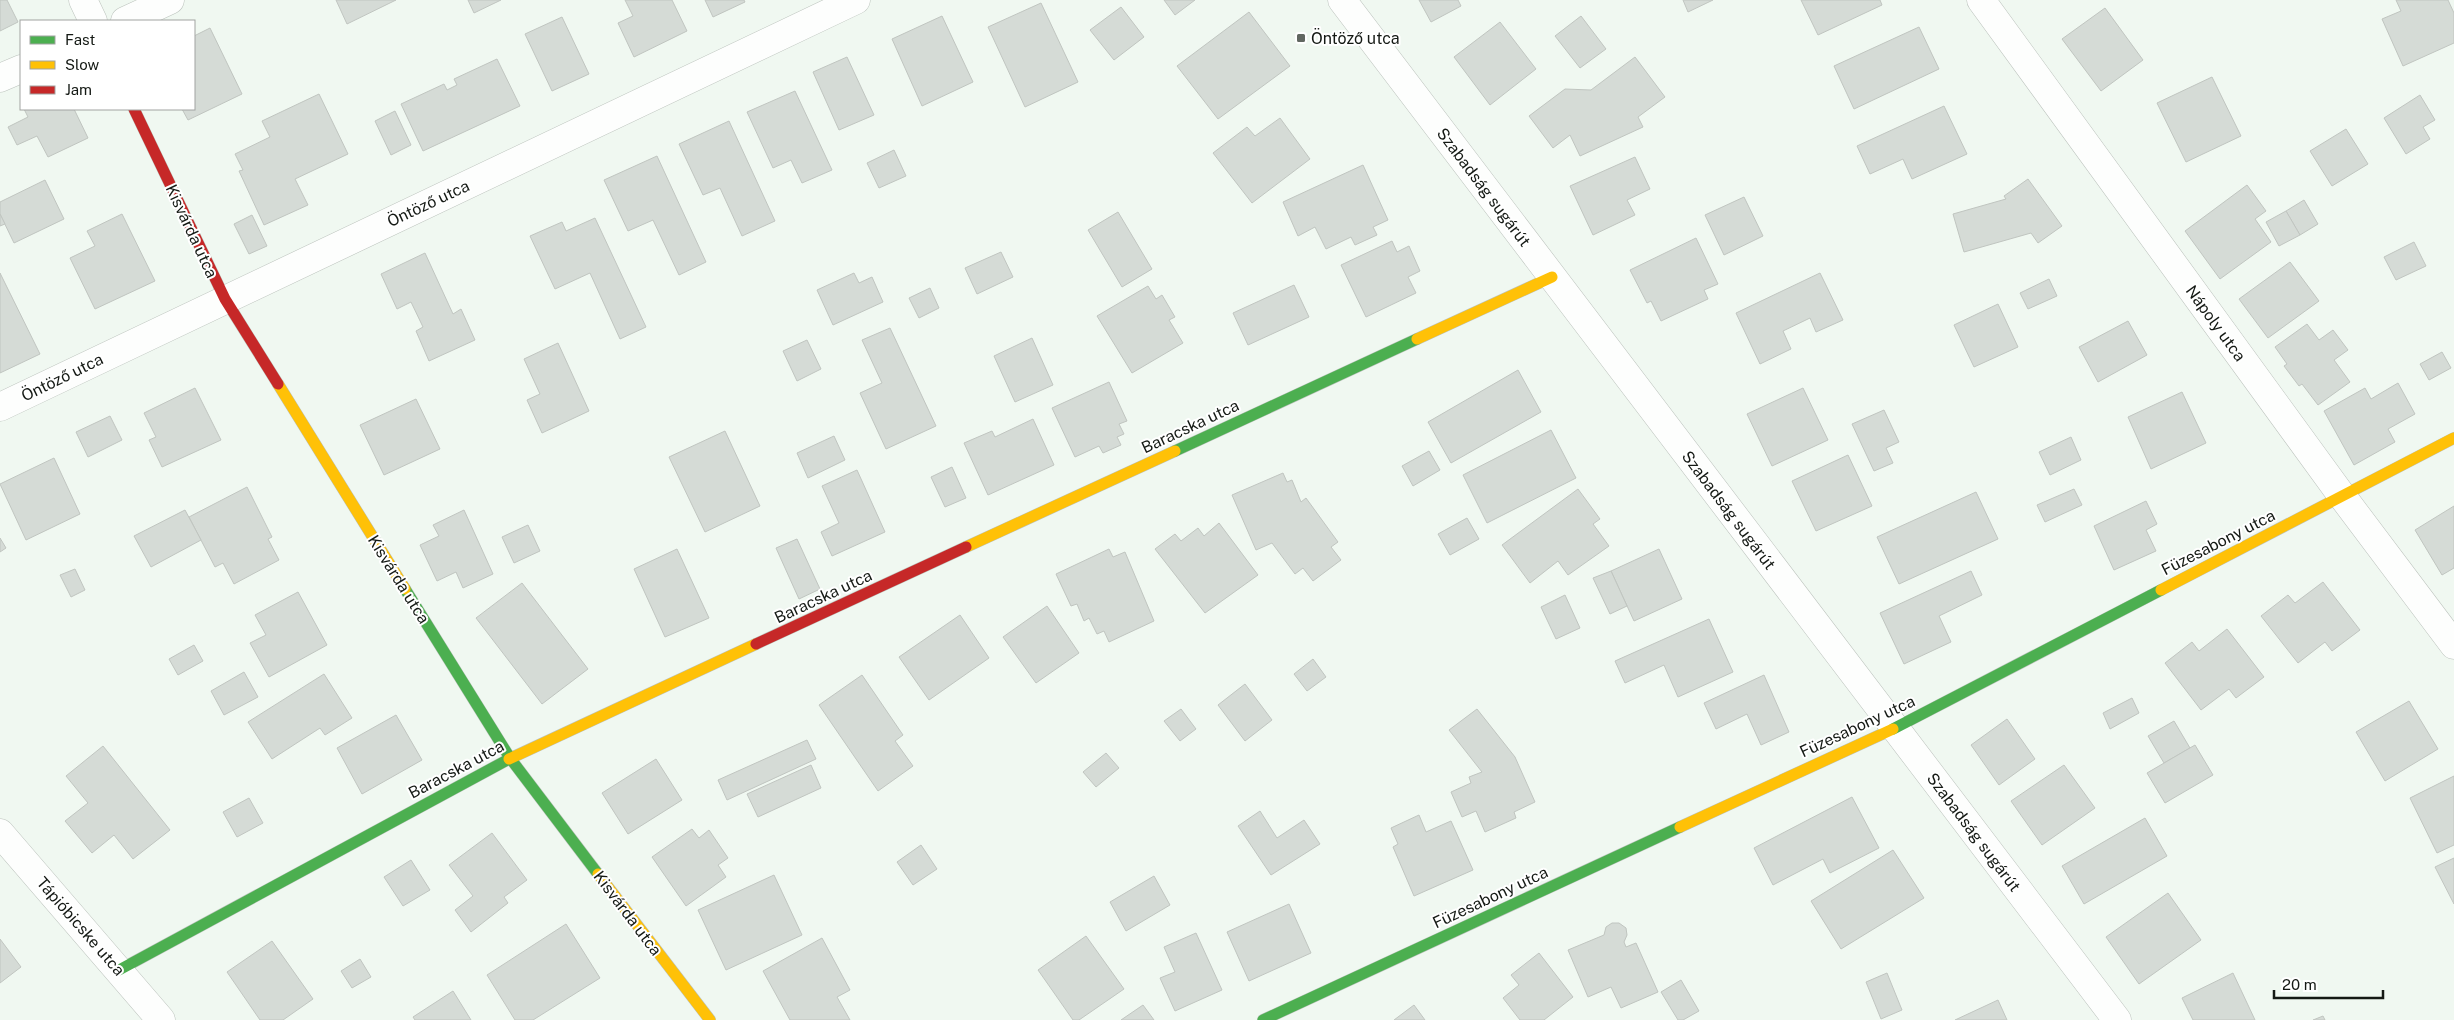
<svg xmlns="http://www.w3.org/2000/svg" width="2454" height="1020" font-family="'Public Sans',sans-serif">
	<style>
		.building { fill: #d5dbd6; stroke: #c0c5c0 }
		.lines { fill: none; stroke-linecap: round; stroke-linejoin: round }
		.street-casing { stroke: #bbc2bc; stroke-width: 29 }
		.fast-casing { stroke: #bbc2bc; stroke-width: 12 }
		.slow-casing { stroke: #bbc2bc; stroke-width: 12 }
		.jam-casing { stroke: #bbc2bc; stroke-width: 12 }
		.street { stroke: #fdfefd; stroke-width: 28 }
		.fast { stroke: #4caf50; stroke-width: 11 }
		.slow { stroke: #ffc107; stroke-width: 11 }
		.jam { stroke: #c62828; stroke-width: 11 }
		.poi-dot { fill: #616761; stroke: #fff; stroke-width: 2 }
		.labels { text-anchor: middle; stroke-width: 4; stroke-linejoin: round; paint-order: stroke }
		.poi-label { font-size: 16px; fill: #141914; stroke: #fff; text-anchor: start }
		.street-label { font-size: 16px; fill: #141914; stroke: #fff }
	</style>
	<rect width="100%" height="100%" fill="#f0f8f1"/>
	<!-- building -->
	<g class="building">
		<polygon points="0,0 7,0 18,22 0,31"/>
		<polygon points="336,0 396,0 347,24"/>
		<polygon points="468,0 501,0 474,13"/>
		<polygon points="625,0 672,0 687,31 634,57 618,23 633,16"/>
		<polygon points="705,0 744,0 745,2 713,17"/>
		<polygon points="1164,0 1195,0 1175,15"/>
		<polygon points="1419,0 1458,0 1461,6 1431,22"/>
		<polygon points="1683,0 1713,0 1688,12"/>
		<polygon points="1801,0 1880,0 1882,5 1818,35"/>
		<polygon points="2396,0 2448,0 2454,13 2454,43 2403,66 2382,19 2401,11"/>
		<polygon points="1041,3 1078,82 1025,107 988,27"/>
		<polygon points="1121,7 1144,37 1114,60 1090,30"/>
		<polygon points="2105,8 2143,60 2101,91 2062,39"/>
		<polygon points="1249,12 1290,66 1218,119 1177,66"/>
		<polygon points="942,16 973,82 922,106 892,39"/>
		<polygon points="1581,16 1606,49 1580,68 1555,36"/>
		<polygon points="562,17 589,74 552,91 525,34"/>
		<polygon points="1500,22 1536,69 1490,105 1454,57"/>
		<polygon points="1919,27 1939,69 1854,109 1834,66"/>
		<polygon points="210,28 242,94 188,120 182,109 194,109 194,36"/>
		<polygon points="847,57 874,115 839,130 813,72"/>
		<polygon points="1635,57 1665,97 1638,117 1643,127 1580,156 1570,135 1553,148 1529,116 1565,89 1591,90"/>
		<polygon points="497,59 520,106 423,151 401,104 444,84 447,90 457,85 454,79"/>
		<polygon points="2212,77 2241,136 2186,162 2157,103"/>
		<polygon points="795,91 832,170 802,183 791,160 773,168 747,112"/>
		<polygon points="319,94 348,154 295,179 308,205 264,225 239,171 243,170 235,154 270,137 262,121"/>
		<polygon points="2420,95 2435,120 2423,127 2430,139 2406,154 2384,118"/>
		<polygon points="1944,106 1967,154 1912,179 1903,159 1870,174 1857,146"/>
		<polygon points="24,109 74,109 88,138 48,157 37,136 17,145 8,127 28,117"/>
		<polygon points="395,111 411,145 391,155 375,121"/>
		<polygon points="1280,118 1310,159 1252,203 1213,153 1247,127 1255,136"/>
		<polygon points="729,121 775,221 742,236 720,188 703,195 679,144"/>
		<polygon points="2346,129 2368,164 2332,186 2310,151"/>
		<polygon points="894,150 906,176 879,188 867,163"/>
		<polygon points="657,156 706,262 679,275 653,220 628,231 604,180"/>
		<polygon points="1635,157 1650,189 1627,200 1635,215 1593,235 1570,186"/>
		<polygon points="1363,165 1388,220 1373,227 1377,235 1355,245 1351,237 1326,249 1315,227 1298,236 1283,202"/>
		<polygon points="2028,179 2062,226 2038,243 2031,233 1964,252 1953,214 2006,199 2004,196"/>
		<polygon points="45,180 64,219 14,243 0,214 0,202"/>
		<polygon points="2247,185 2266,211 2255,219 2271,242 2220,279 2185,231"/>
		<polygon points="1744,197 1763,236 1724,255 1705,215"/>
		<polygon points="2304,200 2318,224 2300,235 2286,211"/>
		<polygon points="2286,211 2300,235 2279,246 2266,222"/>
		<polygon points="1118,212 1152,269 1122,287 1088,230"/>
		<polygon points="0,214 5,224 0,226"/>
		<polygon points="122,214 155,281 95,309 70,258 95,246 87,231"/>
		<polygon points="252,215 267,246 249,254 234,224"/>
		<polygon points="595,218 646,327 620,339 590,273 555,289 530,236 562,222 566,231"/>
		<polygon points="1696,238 1718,284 1704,290 1708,299 1661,321 1651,301 1647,303 1630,270"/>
		<polygon points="1392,241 1397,252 1409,246 1420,271 1408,277 1416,293 1366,317 1341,265"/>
		<polygon points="2414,242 2426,266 2396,280 2384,257"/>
		<polygon points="1001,252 1013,277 977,294 965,268"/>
		<polygon points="425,253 453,314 461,309 475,340 429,361 416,331 423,327 411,302 397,309 381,274"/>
		<polygon points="2290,262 2319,301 2268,338 2239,299"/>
		<polygon points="0,273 40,354 0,373"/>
		<polygon points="854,273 859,283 872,277 883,302 833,325 817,290"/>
		<polygon points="1820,273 1843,320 1816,332 1810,318 1783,331 1791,349 1760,364 1736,313"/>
		<polygon points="2049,279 2057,296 2028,309 2020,293"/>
		<polygon points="1294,285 1309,317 1248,345 1233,313"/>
		<polygon points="1148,286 1156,299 1162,295 1175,317 1169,320 1183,343 1132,373 1097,316"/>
		<polygon points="930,288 939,308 919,318 909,298"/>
		<polygon points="1998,304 2018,347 1974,367 1954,325"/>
		<polygon points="2128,321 2147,355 2098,382 2079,347"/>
		<polygon points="2307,324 2319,340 2333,330 2348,350 2334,360 2350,382 2318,405 2302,384 2299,386 2284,366 2287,364 2275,347"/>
		<polygon points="890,328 936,426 886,449 860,393 882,383 862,340"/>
		<polygon points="1032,338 1053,385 1015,402 994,356"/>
		<polygon points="807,340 821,369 797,381 783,351"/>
		<polygon points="558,343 589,411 542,433 527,400 540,394 524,359"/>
		<polygon points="2442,352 2451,368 2429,380 2420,364"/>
		<polygon points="1518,370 1541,412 1451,463 1428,422"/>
		<polygon points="1109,382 1127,421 1119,424 1124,434 1117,437 1121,445 1103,453 1099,446 1075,457 1052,408"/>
		<polygon points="2398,383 2415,414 2388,429 2395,442 2354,465 2324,411 2365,388 2371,399"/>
		<polygon points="195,388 221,440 162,467 149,440 156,437 144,413"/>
		<polygon points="1803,388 1828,440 1772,466 1747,414"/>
		<polygon points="2182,392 2206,443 2151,469 2128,417"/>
		<polygon points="416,399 440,449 384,475 360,425"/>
		<polygon points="1884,410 1899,442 1886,448 1893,463 1874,471 1852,424"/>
		<polygon points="110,416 122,440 88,457 76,432"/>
		<polygon points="1033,419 1054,465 988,495 964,443 992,431 995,437"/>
		<polygon points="1551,430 1576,478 1487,523 1463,475"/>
		<polygon points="725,431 760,506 705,532 669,457"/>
		<polygon points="834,436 845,460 808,478 797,453"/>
		<polygon points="2071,437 2081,460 2050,475 2039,452"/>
		<polygon points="1429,451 1440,470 1413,486 1402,466"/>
		<polygon points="1848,455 1872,506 1816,531 1792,481"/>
		<polygon points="54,458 80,514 26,540 0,484"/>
		<polygon points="952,467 966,498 945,507 931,477"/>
		<polygon points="857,470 885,532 832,556 821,532 839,523 822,486"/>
		<polygon points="1283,473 1287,482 1292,480 1301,502 1306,498 1338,542 1331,547 1341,560 1313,581 1303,568 1295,574 1272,543 1256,550 1232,495"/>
		<polygon points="247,487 272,537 268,539 279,560 234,584 223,563 215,567 189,517"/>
		<polygon points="1578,489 1600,519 1593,524 1609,546 1568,575 1558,561 1530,583 1502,545"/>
		<polygon points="2074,489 2082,505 2045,522 2037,505"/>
		<polygon points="1976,492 1998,539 1899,584 1877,537"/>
		<polygon points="2146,501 2157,524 2146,530 2156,551 2114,570 2094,526"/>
		<polygon points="2454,506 2454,568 2442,575 2415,530"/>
		<polygon points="185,510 201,540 151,567 134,536"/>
		<polygon points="464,510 493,574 463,588 456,572 437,581 420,545 439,536 433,525"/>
		<polygon points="1467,518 1479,539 1450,555 1438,534"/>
		<polygon points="1219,523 1258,575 1205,613 1155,549 1175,534 1181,541 1198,528 1204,536"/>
		<polygon points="528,525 540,551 514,563 502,537"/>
		<polygon points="0,538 6,548 0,552"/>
		<polygon points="797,539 820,589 799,599 776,548"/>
		<polygon points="677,549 709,618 665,637 634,569"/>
		<polygon points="1109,549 1113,557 1125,552 1154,621 1109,642 1104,631 1097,634 1089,618 1084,621 1077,604 1071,606 1056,574"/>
		<polygon points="1659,549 1682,599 1634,621 1611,571"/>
		<polygon points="75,569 85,590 71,597 60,575"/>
		<polygon points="1611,571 1627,606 1610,614 1593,578"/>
		<polygon points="1971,571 1982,595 1939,616 1951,642 1904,664 1880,613"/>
		<polygon points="2323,582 2360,630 2332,651 2325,642 2298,663 2261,616 2288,595 2295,603"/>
		<polygon points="522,583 588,669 542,704 476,618"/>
		<polygon points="298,592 327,645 269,677 250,643 266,635 255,615"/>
		<polygon points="1565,595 1580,628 1556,639 1541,607"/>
		<polygon points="1047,606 1079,653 1036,683 1003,637"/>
		<polygon points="960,615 989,658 929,700 899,657"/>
		<polygon points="1709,619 1733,672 1678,697 1664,665 1625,683 1615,661"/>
		<polygon points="2227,629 2264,677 2236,698 2229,689 2201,710 2165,663 2192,642 2199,651"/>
		<polygon points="194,645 203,661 178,675 169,659"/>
		<polygon points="1313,659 1326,677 1307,691 1294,674"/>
		<polygon points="244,672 258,697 224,715 211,691"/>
		<polygon points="324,674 352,718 325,735 320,728 272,759 248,722"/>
		<polygon points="862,675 903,735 895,741 913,766 878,791 819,705"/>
		<polygon points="1764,675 1789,732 1761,745 1747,714 1716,729 1704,703"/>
		<polygon points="1245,684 1272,720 1245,741 1218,705"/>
		<polygon points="2132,698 2139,713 2110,729 2103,713"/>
		<polygon points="2409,701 2438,749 2385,781 2356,732"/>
		<polygon points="1181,709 1196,729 1180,741 1164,721"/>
		<polygon points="1477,709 1515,757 1535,802 1514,812 1516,818 1485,832 1476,811 1462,817 1451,792 1471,783 1469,777 1482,772 1449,730"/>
		<polygon points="396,715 422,760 362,794 337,748"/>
		<polygon points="2007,719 2035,759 1999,785 1971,745"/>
		<polygon points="2174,721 2190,748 2164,763 2148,736"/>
		<polygon points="807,740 816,759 727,800 718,780"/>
		<polygon points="2195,745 2213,775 2165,803 2147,773"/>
		<polygon points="103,746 170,830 133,859 114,835 92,853 65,821 88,803 66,776"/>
		<polygon points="1106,753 1119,768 1096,787 1083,772"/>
		<polygon points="656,759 682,800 628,834 602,793"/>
		<polygon points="811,765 821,788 758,817 747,794"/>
		<polygon points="2064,765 2095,808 2042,845 2011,801"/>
		<polygon points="2454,776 2454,845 2437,853 2410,798"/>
		<polygon points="1852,797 1879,848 1830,873 1823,859 1773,885 1754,848"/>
		<polygon points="249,798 263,823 237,837 223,812"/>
		<polygon points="1260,811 1277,838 1304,820 1320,844 1271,875 1238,826"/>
		<polygon points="1419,815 1426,832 1451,821 1473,870 1414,896 1393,847 1398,844 1391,828"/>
		<polygon points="2145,818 2167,856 2084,904 2062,866"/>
		<polygon points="692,829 699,838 709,830 728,858 718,865 726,877 686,906 652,857"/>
		<polygon points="492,833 527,880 504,897 508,903 471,932 455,910 473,896 449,865"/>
		<polygon points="921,845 937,869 913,885 897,862"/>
		<polygon points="1893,850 1924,898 1841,949 1811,901"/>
		<polygon points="2454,858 2454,904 2435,867"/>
		<polygon points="411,860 430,890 403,906 384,877"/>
		<polygon points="774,875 802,935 726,970 698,910"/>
		<polygon points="1154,876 1170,905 1126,931 1110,902"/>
		<polygon points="2168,893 2201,940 2139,984 2106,937"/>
		<polygon points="1289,904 1311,953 1249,981 1227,932"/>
		<polygon points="1612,923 1619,923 1626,928 1627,935 1624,942 1626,947 1636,943 1658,992 1621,1008 1611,987 1588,997 1568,950 1604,935 1606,927"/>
		<polygon points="566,924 600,978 533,1020 515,1020 487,975"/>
		<polygon points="1196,933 1222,990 1175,1011 1160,978 1175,972 1164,947"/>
		<polygon points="1086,936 1124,989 1079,1020 1073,1020 1038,970"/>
		<polygon points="822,938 850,990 837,997 850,1020 790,1020 763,971"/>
		<polygon points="0,939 21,967 0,983"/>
		<polygon points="272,941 313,999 283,1020 260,1020 227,972"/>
		<polygon points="1539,953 1573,997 1544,1020 1520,1020 1503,998 1519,985 1511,975"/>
		<polygon points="360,959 371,977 352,988 341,971"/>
		<polygon points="1887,973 1902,1010 1881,1019 1866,982"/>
		<polygon points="2233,973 2255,1020 2193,1020 2182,998"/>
		<polygon points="1681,980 1699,1011 1683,1020 1678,1020 1661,992"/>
		<polygon points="453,991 471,1020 415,1020 413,1017"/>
		<polygon points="1998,1000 2007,1020 1955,1020"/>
		<polygon points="1143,1005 1154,1020 1121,1020"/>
		<polygon points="1414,1005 1425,1020 1394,1020"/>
		<polygon points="2323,1016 2325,1020 2313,1020"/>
	</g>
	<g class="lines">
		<defs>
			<g id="street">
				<polyline points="83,0 93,21"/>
				<polyline points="1342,0 2117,1020"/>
				<polyline points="1981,0 2342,496 2454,645"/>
				<polyline points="125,21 170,0"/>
				<polyline points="0,78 21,69"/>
				<polyline points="0,407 856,0"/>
				<polyline points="0,833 161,1020"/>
			</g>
			<g id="fast">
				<polyline points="1175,451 1417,339"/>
				<polyline points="405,589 510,758 598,874"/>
				<polyline points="1893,729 2161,590"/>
				<polyline points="119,970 509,759"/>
				<polyline points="1263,1020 1680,827"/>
			</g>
			<g id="slow">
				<polyline points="1417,339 1552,277"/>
				<polyline points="278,384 405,589"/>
				<polyline points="966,547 1175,451"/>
				<polyline points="2161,590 2454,438"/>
				<polyline points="509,759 756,644"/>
				<polyline points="1680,827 1893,729"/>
				<polyline points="598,874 710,1020"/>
			</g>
			<g id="jam">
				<polyline points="134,109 225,299 278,384"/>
				<polyline points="756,644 966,547"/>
			</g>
		</defs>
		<!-- street casing -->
		<use href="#street" class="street-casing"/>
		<!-- fast casing -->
		<use href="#fast" class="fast-casing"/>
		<!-- slow casing -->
		<use href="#slow" class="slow-casing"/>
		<!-- jam casing -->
		<use href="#jam" class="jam-casing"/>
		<!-- street -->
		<use href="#street" class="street"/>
		<!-- fast -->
		<use href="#fast" class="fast"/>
		<!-- slow -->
		<use href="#slow" class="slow"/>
		<!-- jam -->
		<use href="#jam" class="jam"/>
	</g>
	<!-- markers -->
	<rect class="poi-dot" x="1296" y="33" width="10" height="10" rx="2.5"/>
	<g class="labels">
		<!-- poi labels -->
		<g class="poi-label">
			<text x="1311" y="44">Öntöző utca</text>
		</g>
		<!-- street labels -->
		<g class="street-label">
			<text transform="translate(1484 187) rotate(53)" y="6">Szabadság sugárút</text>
			<text transform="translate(428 203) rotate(-25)" y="6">Öntöző utca</text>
			<text transform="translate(192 231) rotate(65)" y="6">Kisvárda utca</text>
			<text transform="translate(2216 323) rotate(54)" y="6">Nápoly utca</text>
			<text transform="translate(62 377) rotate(-26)" y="6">Öntöző utca</text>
			<text transform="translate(1190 426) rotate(-25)" y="6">Baracska utca</text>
			<text transform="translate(1729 510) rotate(53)" y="6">Szabadság sugárút</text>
			<text transform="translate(2218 542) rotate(-27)" y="6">Füzesabony utca</text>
			<text transform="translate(399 579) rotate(58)" y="6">Kisvárda utca</text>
			<text transform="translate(823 596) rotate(-25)" y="6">Baracska utca</text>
			<text transform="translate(1857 726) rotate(-25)" y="6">Füzesabony utca</text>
			<text transform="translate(456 769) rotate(-28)" y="6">Baracska utca</text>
			<text transform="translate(1974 832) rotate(53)" y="6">Szabadság sugárút</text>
			<text transform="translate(1490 897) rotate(-25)" y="6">Füzesabony utca</text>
			<text transform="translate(628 913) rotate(53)" y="6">Kisvárda utca</text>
			<text transform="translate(81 926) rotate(49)" y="6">Tápióbicske utca</text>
		</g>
	</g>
	<!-- legend -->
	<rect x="20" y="20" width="175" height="90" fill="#ffffff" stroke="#a1a3a1"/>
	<rect x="30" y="36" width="25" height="8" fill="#4caf50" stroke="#a1a3a1"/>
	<text x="65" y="45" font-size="15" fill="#141914">Fast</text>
	<rect x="30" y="61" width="25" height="8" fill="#ffc107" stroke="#a1a3a1"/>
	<text x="65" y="70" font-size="15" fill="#141914">Slow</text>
	<rect x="30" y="86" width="25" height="8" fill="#c62828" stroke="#a1a3a1"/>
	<text x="65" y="95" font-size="15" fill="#141914">Jam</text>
	<!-- scale -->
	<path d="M2274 990v8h109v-8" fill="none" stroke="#141914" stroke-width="2.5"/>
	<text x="2282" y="990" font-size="15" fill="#141914" stroke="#ffffff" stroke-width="4" paint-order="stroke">20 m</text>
</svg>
